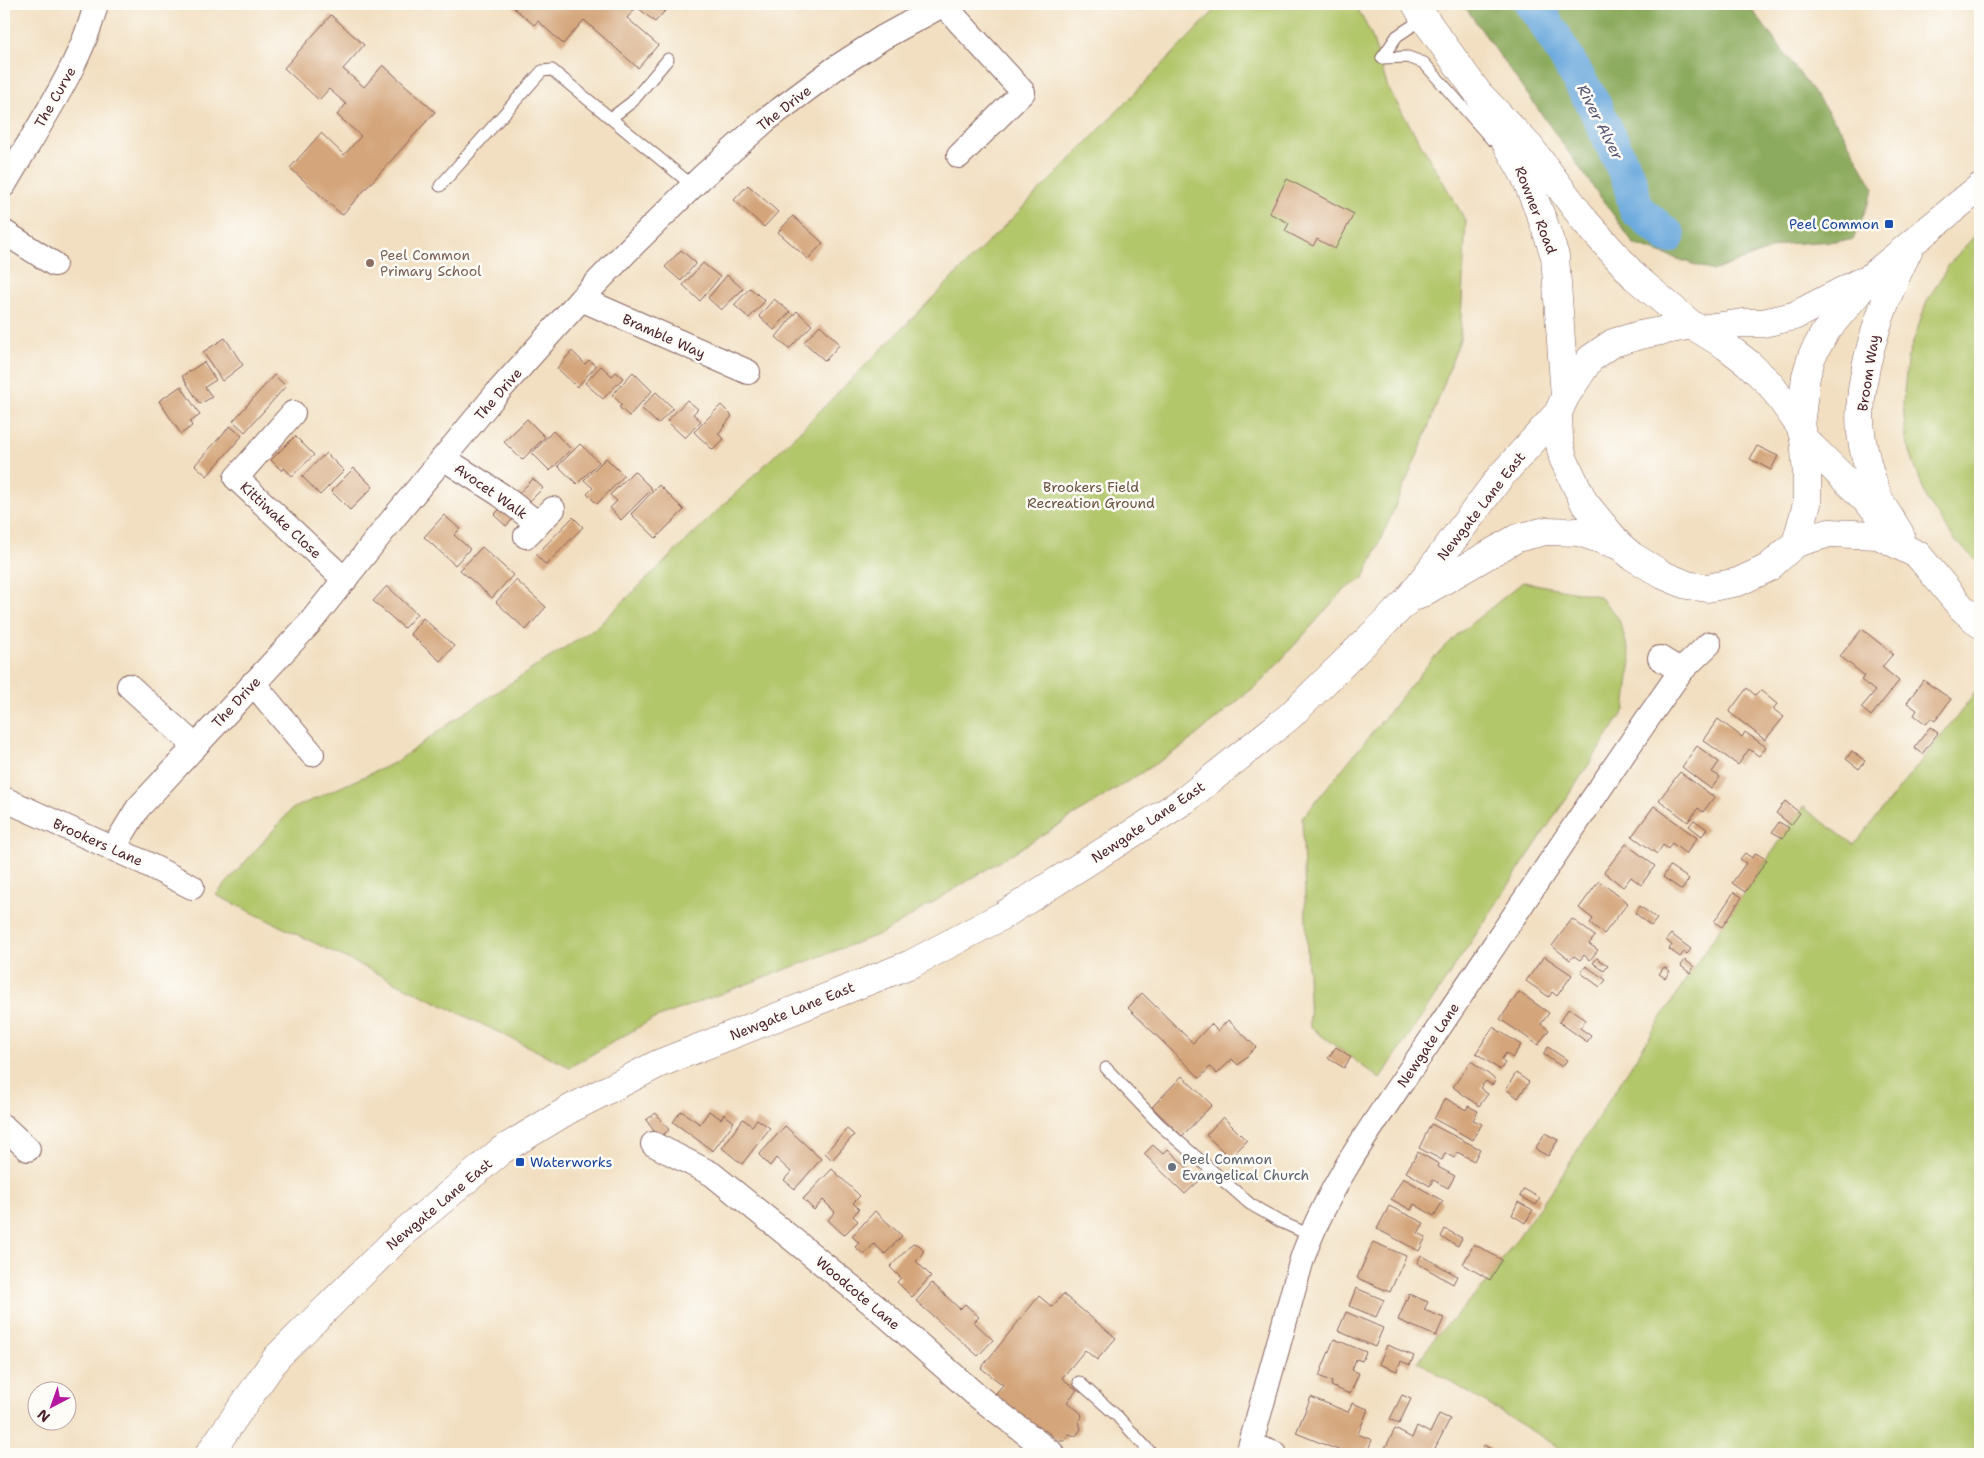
<svg xmlns="http://www.w3.org/2000/svg" width="1984" height="1458" font-family="'Shantell Sans',sans-serif">
	<style>
		.green { fill: #b2c66b; stroke: #7e724b }
		.forest { fill: #8dab5f; stroke: #6c6545 }
		.lines { fill: none; stroke-linecap: round; stroke-linejoin: round }
		.river { stroke: #6aa9dd; stroke-width: 35 }
		.building { fill: #d4a57a }
		.service-casing { stroke: #856260; stroke-width: 13 }
		.minor-casing { stroke: #856260; stroke-width: 26 }
		.secondary-casing { stroke: #856260; stroke-width: 29 }
		.service { stroke: #fff; stroke-width: 11 }
		.minor { stroke: #fff; stroke-width: 24 }
		.secondary { stroke: #fff; stroke-width: 28 }
		.transit-dot { fill: #1a4fb4; stroke: #fdfcf7; stroke-width: 2 }
		.education-dot { fill: #8d6e63; stroke: #fdfcf7; stroke-width: 2 }
		.worship-dot { fill: #6b7280; stroke: #fdfcf7; stroke-width: 2 }
		.labels { text-anchor: middle; stroke-width: 5; stroke-linejoin: round; paint-order: stroke }
		.street-label { font-size: 14px; fill: #4a1f2b; stroke: #fdfcf7 }
		.transit-label { font-size: 14px; fill: #164399; stroke: #fdfcf7; text-anchor: end }
		.education-label { font-size: 14px; fill: #785e54; stroke: #fdfcf7; text-anchor: start }
		.park-label { font-size: 14px; fill: #69513e; stroke: #fdfcf7 }
		.worship-label { font-size: 14px; fill: #5b616d; stroke: #fdfcf7; text-anchor: start }
		.water-label { font-size: 15px; font-style: italic; fill: #575672; stroke: #fdfcf7 }
	</style>
	<rect width="100%" height="100%" fill="#fdfcf7"/>
	<filter id="ink" filterUnits="userSpaceOnUse"><feTurbulence type="fractalNoise" baseFrequency=".02" numOctaves="2"/><feDisplacementMap in="SourceGraphic" scale="10" xChannelSelector="R" yChannelSelector="G"/><feConvolveMatrix kernelMatrix="1 2 1 2 8 2 1 2 1" color-interpolation-filters="sRGB"/></filter>
	<filter id="wash" filterUnits="userSpaceOnUse"><feTurbulence type="fractalNoise" baseFrequency=".0096" numOctaves="4" result="noise"/><feDisplacementMap in="SourceGraphic" scale="20" xChannelSelector="R" yChannelSelector="G"/><feGaussianBlur stdDeviation="1.12" result="paint"/><feColorMatrix in="noise" values="0 0 0 0 0 0 0 0 0 0 0 0 0 0 0 0 0 1.4 0 .05"/><feComposite in="paint" operator="in"/></filter>
	<g filter="url(#wash)">
		<rect width="100%" height="100%" fill="#f2dfc1"/>
		<!-- green -->
		<g class="green">
			<polygon points="1221,4 1355,4 1371,34 1388,88 1466,221 1460,339 1423,442 1364,578 1344,590 1264,679 1182,747 1073,816 885,932 651,1020 570,1067 216,895 292,809 396,762 457,718 598,626 803,428 1068,162"/>
			<polygon points="1980,230 1980,565 1954,539 1927,500 1906,440 1903,404 1907,360 1927,301 1950,263"/>
			<polygon points="1523,582 1599,596 1619,619 1631,660 1625,710 1380,1079 1310,1027 1302,818 1430,662 1457,635"/>
			<polygon points="1980,687 1980,1454 1570,1454 1418,1362 1436,1336 1490,1280 1502,1260 1559,1179 1690,973 1803,807 1854,845"/>
		</g>
		<!-- forest -->
		<polygon class="forest" points="1463,4 1748,4 1842,131 1874,189 1853,240 1784,244 1713,271 1634,244"/>
		<g class="lines">
			<!-- river -->
			<polyline class="river" points="1532,4 1540,13 1594,105 1630,182 1636,209 1668,236"/>
		</g>
		<g id="blocks">
			<!-- building -->
			<g class="building">
				<polygon points="518,4 671,4 655,22 637,7 627,18 658,45 638,68 584,20 563,44 538,21 534,25 514,8"/>
				<polygon points="331,15 364,45 343,69 364,87 383,65 435,112 342,215 290,168 321,133 344,155 361,136 337,115 346,104 329,89 319,100 284,68"/>
				<polygon points="1287,179 1354,214 1335,249 1317,239 1313,246 1285,231 1289,223 1269,213"/>
				<polygon points="748,185 778,212 764,227 734,200"/>
				<polygon points="793,216 823,243 808,259 778,232"/>
				<polygon points="681,250 696,263 681,281 665,267"/>
				<polygon points="703,263 720,277 700,301 683,285"/>
				<polygon points="727,275 743,289 721,310 708,298"/>
				<polygon points="750,288 765,301 749,318 734,305"/>
				<polygon points="774,299 790,312 774,330 759,316"/>
				<polygon points="797,311 812,325 789,349 776,337"/>
				<polygon points="820,325 840,344 825,361 804,342"/>
				<polygon points="225,338 243,365 222,381 203,352"/>
				<polygon points="572,351 585,364 589,360 596,366 577,387 557,368"/>
				<polygon points="204,362 216,380 205,387 212,397 200,404 182,376"/>
				<polygon points="601,366 612,376 616,372 623,378 603,399 585,383"/>
				<polygon points="633,372 652,391 629,416 619,407 622,405 612,395"/>
				<polygon points="274,375 286,386 245,432 233,421"/>
				<polygon points="181,386 200,415 190,422 192,426 181,434 159,401"/>
				<polygon points="656,392 673,408 658,424 641,408"/>
				<polygon points="687,400 698,409 693,414 701,421 685,438 667,421"/>
				<polygon points="721,405 732,416 718,434 724,439 713,450 694,432"/>
				<polygon points="527,419 545,437 522,460 504,442"/>
				<polygon points="230,426 242,436 207,476 195,465"/>
				<polygon points="553,431 571,449 550,471 532,453"/>
				<polygon points="295,436 314,455 292,476 284,468 282,471 271,460"/>
				<polygon points="580,444 599,462 577,484 558,466"/>
				<polygon points="1757,446 1778,456 1771,470 1750,459"/>
				<polygon points="326,453 344,471 320,495 302,476"/>
				<polygon points="606,458 624,476 597,504 587,494 593,488 584,480"/>
				<polygon points="354,468 373,487 350,510 331,491"/>
				<polygon points="634,471 652,489 621,520 610,508 617,501 610,495"/>
				<polygon points="533,479 543,488 526,505 516,496"/>
				<polygon points="659,485 684,510 656,538 631,514"/>
				<polygon points="504,505 516,516 506,526 494,515"/>
				<polygon points="444,515 460,529 454,535 470,549 455,565 424,537"/>
				<polygon points="573,517 583,527 546,565 536,555"/>
				<polygon points="482,547 513,575 492,598 460,570"/>
				<polygon points="516,580 546,607 526,630 496,602"/>
				<polygon points="387,586 417,614 404,628 373,601"/>
				<polygon points="423,618 454,646 440,661 410,634"/>
				<polygon points="1862,629 1893,654 1882,667 1899,681 1871,716 1861,708 1875,691 1861,680 1865,676 1840,656"/>
				<polygon points="1923,680 1951,699 1935,721 1931,718 1926,724 1914,715 1917,710 1907,703"/>
				<polygon points="1747,688 1755,695 1760,690 1777,704 1773,709 1784,717 1765,740 1729,712"/>
				<polygon points="1718,719 1742,737 1745,732 1766,747 1759,756 1749,749 1738,765 1703,740"/>
				<polygon points="1930,727 1938,733 1922,754 1914,748"/>
				<polygon points="1697,746 1719,762 1712,772 1720,777 1711,789 1682,767"/>
				<polygon points="1852,751 1865,761 1859,769 1846,759"/>
				<polygon points="1680,772 1714,797 1703,812 1698,808 1688,822 1659,800"/>
				<polygon points="1785,801 1800,813 1791,825 1776,813"/>
				<polygon points="1654,806 1697,838 1686,854 1672,843 1668,849 1663,845 1657,854 1632,836"/>
				<polygon points="1694,820 1707,829 1702,836 1689,826"/>
				<polygon points="1779,822 1789,828 1783,838 1772,832"/>
				<polygon points="1626,844 1655,866 1641,885 1631,877 1623,887 1604,872"/>
				<polygon points="1745,853 1752,858 1756,853 1767,860 1745,892 1732,883 1746,863 1740,859"/>
				<polygon points="1670,866 1689,879 1682,890 1663,877"/>
				<polygon points="1599,881 1628,903 1604,934 1590,923 1593,919 1579,908"/>
				<polygon points="1734,892 1742,897 1722,927 1714,922"/>
				<polygon points="1640,906 1657,919 1651,926 1635,913"/>
				<polygon points="1572,919 1595,936 1589,944 1598,950 1590,960 1584,955 1580,960 1574,956 1570,960 1552,946"/>
				<polygon points="1671,934 1691,949 1687,954 1684,952 1680,957 1669,949 1672,945 1666,940"/>
				<polygon points="1544,956 1572,975 1557,996 1552,992 1549,997 1526,981"/>
				<polygon points="1597,958 1608,966 1604,971 1593,963"/>
				<polygon points="1685,960 1694,967 1690,973 1681,966"/>
				<polygon points="1586,966 1606,980 1600,987 1581,973"/>
				<polygon points="1664,967 1670,971 1665,978 1659,974"/>
				<polygon points="1519,992 1549,1013 1541,1024 1549,1030 1538,1045 1500,1019"/>
				<polygon points="1142,993 1193,1043 1211,1024 1218,1031 1228,1020 1256,1047 1238,1065 1232,1059 1217,1074 1210,1067 1200,1078 1128,1008"/>
				<polygon points="1569,1008 1586,1020 1580,1028 1591,1036 1587,1042 1559,1022"/>
				<polygon points="1493,1027 1521,1045 1512,1058 1506,1053 1501,1060 1505,1063 1500,1070 1476,1053"/>
				<polygon points="1336,1047 1351,1057 1344,1068 1328,1058"/>
				<polygon points="1548,1047 1567,1060 1562,1067 1543,1054"/>
				<polygon points="1471,1061 1496,1080 1492,1085 1486,1081 1480,1088 1488,1094 1479,1106 1453,1087"/>
				<polygon points="1516,1073 1529,1082 1518,1098 1506,1089"/>
				<polygon points="1182,1076 1212,1105 1182,1136 1152,1107"/>
				<polygon points="1445,1098 1466,1110 1468,1106 1478,1111 1473,1120 1482,1124 1473,1140 1434,1119"/>
				<polygon points="681,1111 700,1124 709,1111 721,1119 724,1114 734,1122 713,1151 673,1122"/>
				<polygon points="656,1113 669,1130 659,1138 646,1120"/>
				<polygon points="1223,1117 1247,1141 1230,1158 1206,1135"/>
				<polygon points="743,1119 752,1126 757,1119 770,1128 742,1164 722,1148"/>
				<polygon points="1431,1124 1480,1149 1474,1161 1457,1152 1454,1158 1445,1153 1442,1160 1419,1148"/>
				<polygon points="785,1126 821,1159 795,1189 784,1180 791,1172 776,1158 770,1166 759,1155"/>
				<polygon points="847,1129 854,1135 832,1160 825,1153"/>
				<polygon points="1545,1133 1558,1140 1548,1156 1535,1149"/>
				<polygon points="1153,1145 1163,1154 1168,1149 1200,1180 1185,1194 1144,1154"/>
				<polygon points="1418,1152 1439,1164 1438,1167 1455,1176 1448,1188 1433,1180 1430,1186 1406,1172"/>
				<polygon points="832,1169 860,1196 853,1203 859,1209 853,1216 858,1221 844,1235 828,1220 835,1212 823,1200 814,1210 803,1199"/>
				<polygon points="1403,1178 1443,1201 1434,1216 1414,1204 1411,1210 1391,1199"/>
				<polygon points="1524,1189 1540,1198 1536,1205 1520,1196"/>
				<polygon points="1518,1202 1533,1210 1525,1223 1512,1215"/>
				<polygon points="1389,1206 1424,1223 1418,1233 1426,1237 1419,1251 1377,1229"/>
				<polygon points="875,1211 902,1236 885,1254 874,1244 864,1255 855,1247 859,1243 852,1236"/>
				<polygon points="1445,1229 1462,1238 1458,1246 1441,1237"/>
				<polygon points="1373,1242 1406,1256 1390,1292 1357,1278"/>
				<polygon points="913,1243 919,1245 923,1249 923,1254 916,1261 931,1276 912,1297 897,1282 901,1278 890,1267"/>
				<polygon points="1474,1244 1502,1260 1490,1280 1463,1264"/>
				<polygon points="1421,1255 1457,1276 1453,1284 1417,1263"/>
				<polygon points="932,1283 960,1309 965,1304 979,1317 974,1322 993,1340 978,1356 916,1301"/>
				<polygon points="1356,1288 1384,1300 1376,1317 1349,1306"/>
				<polygon points="1063,1294 1116,1338 1097,1360 1085,1350 1062,1378 1077,1390 1067,1402 1081,1413 1082,1417 1079,1421 1081,1429 1076,1436 1068,1434 1065,1441 1059,1441 1045,1430 1043,1433 995,1394 1003,1385 981,1368 1039,1296 1052,1307"/>
				<polygon points="1409,1294 1428,1302 1424,1310 1444,1318 1436,1336 1398,1320"/>
				<polygon points="1346,1312 1383,1328 1375,1347 1338,1331"/>
				<polygon points="1334,1339 1366,1352 1362,1361 1356,1359 1352,1370 1359,1373 1350,1394 1331,1386 1332,1382 1319,1376"/>
				<polygon points="1387,1345 1414,1356 1410,1365 1401,1361 1397,1371 1379,1364"/>
				<polygon points="1402,1395 1411,1399 1399,1424 1390,1419"/>
				<polygon points="1311,1397 1348,1412 1352,1403 1368,1409 1358,1434 1372,1440 1366,1454 1348,1454 1296,1433"/>
				<polygon points="1439,1414 1450,1419 1432,1454 1382,1454 1395,1429 1412,1438 1417,1426 1430,1433"/>
				<polygon points="1484,1445 1491,1449 1488,1454 1479,1454"/>
			</g>
		</g>
	</g>
	<g filter="url(#ink)">
		<use href="#blocks" fill-opacity="0" stroke="#856260" stroke-width="1"/>
		<g class="lines">
			<defs>
				<g id="service">
					<polyline points="1382,58 1408,57 1424,63 1492,140"/>
					<polyline points="1382,58 1397,36 1424,18"/>
					<polyline points="611,118 632,102 668,59"/>
					<polyline points="440,186 542,71 552,70 693,186"/>
					<polyline points="1106,1068 1160,1125 1250,1204 1281,1222 1310,1235"/>
					<polyline points="1079,1382 1117,1416 1152,1454"/>
				</g>
				<g id="minor">
					<polyline points="943,4 1023,92 959,156"/>
					<path d="M4,185c32,-56 77,-119 92,-181"/>
					<polyline points="4,232 54,264"/>
					<polyline points="581,299 748,372"/>
					<polyline points="293,413 236,478 345,580"/>
					<polyline points="443,458 501,495 538,524"/>
					<polyline points="526,536 553,509"/>
					<polyline points="1660,658 1681,671"/>
					<polyline points="253,683 312,754"/>
					<polyline points="129,686 195,746"/>
					<polyline points="4,799 145,863 192,887"/>
					<polyline points="113,849 138,808 309,624 392,520 497,393 581,299 634,244 701,178 766,120 834,69 882,38 944,4"/>
					<polyline points="4,1127 28,1149"/>
					<polyline points="653,1144 712,1174 880,1310 976,1395 1053,1454"/>
					<polyline points="1251,1445 1275,1454"/>
					<path d="M1248,1454l54,-195c28,-80 83,-151 130,-221 72,-107 143,-214 216,-320l33,-47 28,-27"/>
				</g>
				<g id="secondary">
					<polyline points="1416,4 1424,18 1478,93 1525,176 1543,221 1555,256 1565,397"/>
					<polyline points="1478,93 1529,146 1585,221 1635,277 1692,325 1726,346 1748,363 1770,384 1800,426 1804,439 1807,474 1807,504 1796,543 1768,568 1738,582 1707,588 1687,585 1663,575 1632,556 1620,546 1584,502 1563,458 1559,440 1558,413 1565,397 1590,359 1613,343 1640,335 1692,325"/>
					<polyline points="1699,329 1743,323 1763,323 1794,316 1860,282"/>
					<polyline points="1800,426 1806,376 1812,356 1825,332 1872,276 1980,187"/>
					<polyline points="1804,439 1883,517"/>
					<path d="M1900,534c-6,-11 -14,-21 -20,-33 -7,-15 -12,-34 -16,-51 -15,-60 18,-148 45,-201"/>
					<polyline points="1796,543 1829,533 1878,535 1918,555 1961,607 1980,624"/>
					<polyline points="1417,596 1517,538 1546,531 1579,532 1620,546"/>
					<polyline points="209,1454 277,1357 404,1232 502,1150 570,1109 658,1064 911,964 1002,916 1185,800 1290,716 1407,601 1500,477 1558,413"/>
				</g>
			</defs>
			<!-- service casing -->
			<use href="#service" class="service-casing"/>
			<!-- minor casing -->
			<use href="#minor" class="minor-casing"/>
			<!-- secondary casing -->
			<use href="#secondary" class="secondary-casing"/>
			<!-- service -->
			<use href="#service" class="service"/>
			<!-- minor -->
			<use href="#minor" class="minor"/>
			<!-- secondary -->
			<use href="#secondary" class="secondary"/>
		</g>
	</g>
	<!-- markers -->
	<g class="transit-dot">
		<rect x="1884" y="219" width="10" height="10" rx="2.5"/>
		<rect x="515" y="1157" width="10" height="10" rx="2.5"/>
	</g>
	<circle class="education-dot" cx="370" cy="263" r="5"/>
	<circle class="worship-dot" cx="1172" cy="1167" r="5"/>
	<g class="labels">
		<!-- street labels -->
		<g class="street-label">
			<text transform="translate(55 97) rotate(-60)" y="5">The Curve</text>
			<text transform="translate(784 108) rotate(-38)" y="5">The Drive</text>
			<text transform="translate(1536 210) rotate(69)" y="5">Rowner Road</text>
			<text transform="translate(664 336) rotate(24)" y="5">Bramble Way</text>
			<text transform="translate(1868 373) rotate(-81)" y="5">Broom Way</text>
			<text transform="translate(498 394) rotate(-49)" y="5">The Drive</text>
			<text transform="translate(491 491) rotate(35)" y="5">Avocet Walk</text>
			<text transform="translate(1481 506) rotate(-52)" y="5">Newgate Lane East</text>
			<text transform="translate(281 520) rotate(43)" y="5">Kittiwake Close</text>
			<text transform="translate(236 702) rotate(-47)" y="5">The Drive</text>
			<text transform="translate(1148 822) rotate(-34)" y="5">Newgate Lane East</text>
			<text transform="translate(98 842) rotate(24)" y="5">Brookers Lane</text>
			<text transform="translate(792 1011) rotate(-22)" y="5">Newgate Lane East</text>
			<text transform="translate(1428 1045) rotate(-56)" y="5">Newgate Lane</text>
			<text transform="translate(439 1204) rotate(-40)" y="5">Newgate Lane East</text>
			<text transform="translate(858 1293) rotate(40)" y="5">Woodcote Lane</text>
		</g>
		<!-- transit labels -->
		<g class="transit-label">
			<text x="1879" y="229">Peel Common</text>
			<text x="530" y="1167" text-anchor="start">Waterworks</text>
		</g>
		<!-- education labels -->
		<g class="education-label">
			<text x="380" y="260">Peel Common<tspan x="380" dy="16">Primary School</tspan></text>
		</g>
		<!-- park labels -->
		<g class="park-label">
			<text x="1091" y="492">Brookers Field<tspan x="1091" dy="16">Recreation Ground</tspan></text>
		</g>
		<!-- worship labels -->
		<g class="worship-label">
			<text x="1182" y="1164">Peel Common<tspan x="1182" dy="16">Evangelical Church</tspan></text>
		</g>
		<!-- water labels -->
		<g class="water-label">
			<text transform="translate(1600 122) rotate(63)" y="5">River Alver</text>
		</g>
	</g>
	<!-- margin -->
	<rect width="1984" height="1458" fill="none" stroke="#fdfcf7" stroke-width="20"/>
	<!-- north arrow -->
	<g transform="translate(52 1406) rotate(221)"><circle r="24" fill="#fdfcf7" stroke="#b5a4a5"/>
	<path d="M0-4L9 19L0 12L-9 19Z" fill="#b5179e"/>
	<text y="-8" font-size="14" font-weight="bold" text-anchor="middle" fill="#4a1f2b">N</text>
	</g>
</svg>
